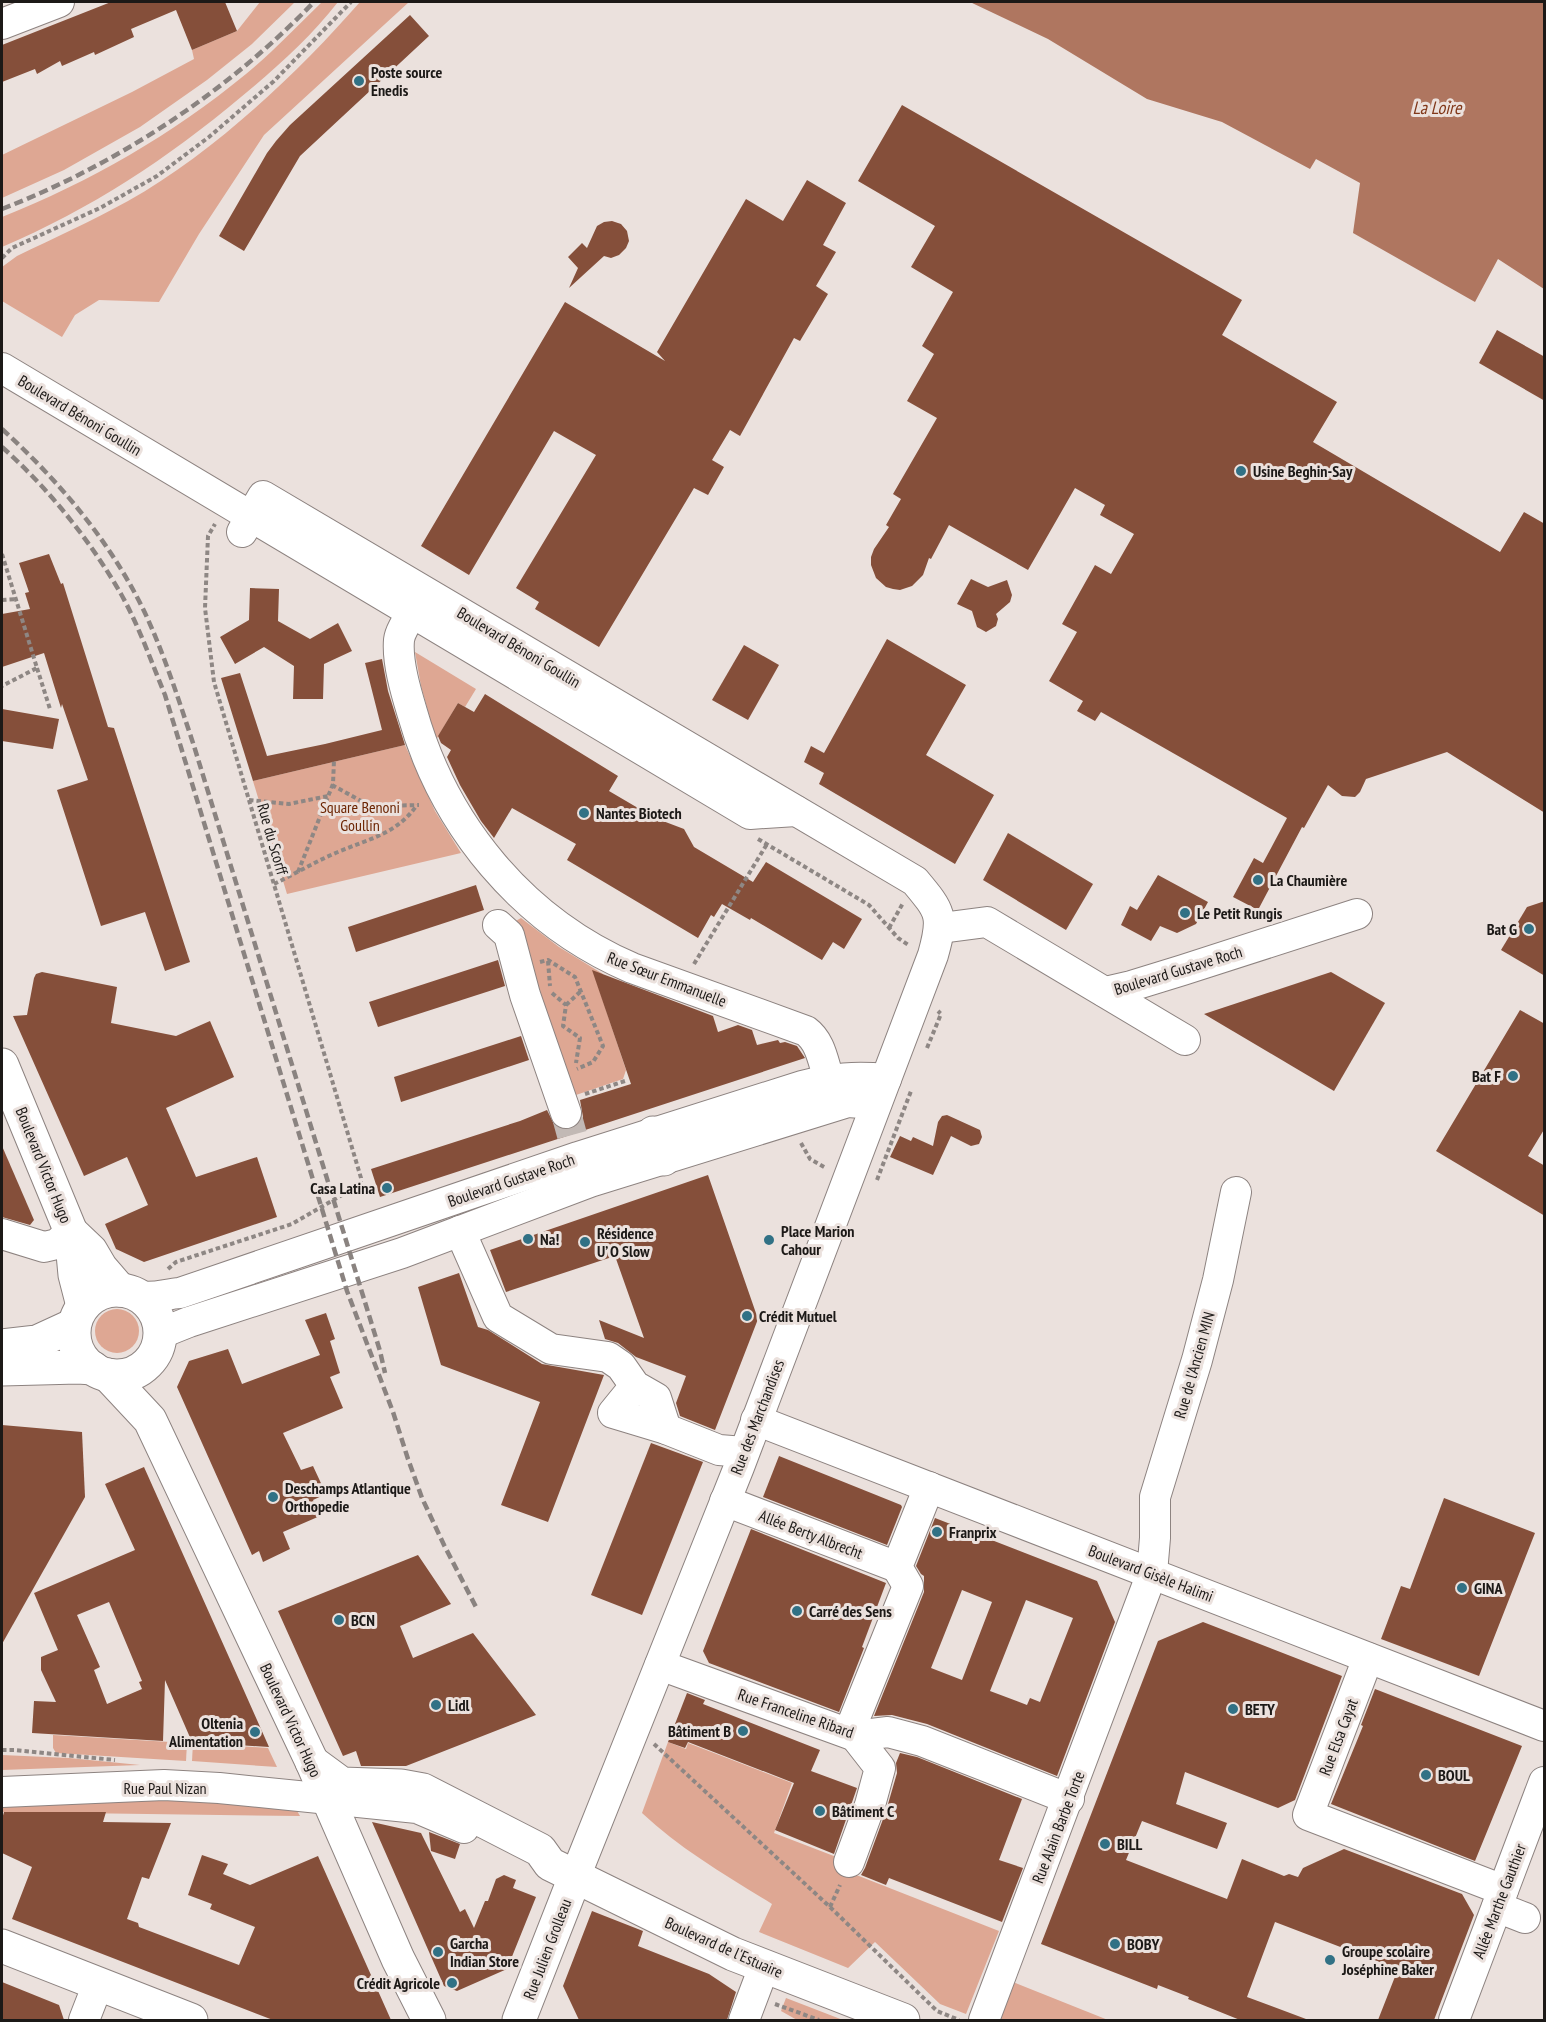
<svg xmlns="http://www.w3.org/2000/svg" width="1546" height="2022" font-family="'PT Sans Narrow',sans-serif">
	<style>
		.green { fill: #dea793 }
		.water { fill: #af7660 }
		.building { fill: #854f3a; fill-rule: evenodd }
		.lines { fill: none; stroke-linecap: round; stroke-linejoin: round }
		.minor-tunnel { stroke: #c2b9b5; stroke-width: 30; stroke-dasharray: 30 15; stroke-linecap: butt }
		.minor-casing { stroke: #8d8380; stroke-width: 32 }
		.major-casing { stroke: #8d8380; stroke-width: 35 }
		.path { stroke: #8e8784; stroke-width: 4; stroke-dasharray: 4.5 3; stroke-linecap: butt }
		.minor { stroke: #fff; stroke-width: 30 }
		.major { stroke: #fff; stroke-width: 33 }
		.rail { stroke: #8a8380; stroke-width: 4.5; stroke-dasharray: 9 4.5; stroke-linecap: butt }
		.poi-dot { fill: #317185; stroke: #ebe1dd; stroke-width: 2 }
		.labels { text-anchor: middle; stroke-width: 6; stroke-linejoin: round; paint-order: stroke }
		.poi-label { font-size: 16px; font-weight: bold; fill: #1c1917; stroke: #ebe1dd; text-anchor: start }
		.street-label { font-size: 16px; fill: #1c1917; stroke: #ebe1dd }
		.park-label { font-size: 16px; fill: #6c2503; stroke: #ebe1dd }
		.water-label { font-size: 18px; font-style: italic; fill: #813719; stroke: #ebe1dd }
	</style>
	<rect width="100%" height="100%" fill="#ebe1dd"/>
	<!-- green -->
	<g class="green">
		<polygon points="260,2 295,2 252,44 207,80 140,127 64,170 2,198 2,155 132,92 194,59 192,50 237,31"/>
		<path d="M322,2h16c-28,36 -62,66 -97,95 -74,62 -150,112 -239,150v-30c88,-35 171,-83 244,-143 27,-22 51,-48 76,-72z"/>
		<path d="M360,2h49l-145,133 -65,99 -40,68 -60,-2 -24,15 -13,22 -60,-36v-34l15,-11c37,-18 75,-35 111,-55 85,-48 169,-127 232,-199z"/>
		<polygon points="415,652 476,689 465,707 458,703 436,740 421,686"/>
		<polygon points="405,745 435,811 461,853 287,894 253,781"/>
		<polygon points="521,918 559,947 603,974 596,980 626,1070 623,1079 573,1096 514,922"/>
		<circle cx="117" cy="1331" r="22"/>
		<polygon points="53,1735 187,1743 186,1761 56,1753 53,1748"/>
		<path d="M668,1742l18,7 2,-6 104,40 -18,50 65,25 -3,9 163,64 -33,83 -26,-10 -65,-62 -27,26 -89,-36 13,-28c-45,-28 -92,-55 -130,-91z"/>
		<polygon points="193,1743 268,1748 277,1767 192,1761"/>
		<polygon points="2,1755 69,1758 140,1765 2,1770"/>
		<polygon points="2,1796 291,1800 300,1816 2,1812"/>
		<polygon points="1013,1982 1108,2020 999,2020"/>
		<polygon points="786,1998 843,2020 797,2020 781,2011"/>
	</g>
	<!-- water -->
	<polygon class="water" points="970,2 1544,2 1544,289 1498,259 1475,302 1353,233 1360,183 1316,159 1310,169 1222,122 1147,99 1048,39"/>
	<!-- building -->
	<g class="building">
		<polygon points="111,2 225,2 237,31 192,50 176,10 131,29 134,37 95,55 94,52 62,66 60,61 37,74 35,69 2,82 2,45"/>
		<polygon points="410,15 429,36 300,156 244,251 219,236 267,153 276,141 290,125"/>
		<polygon points="902,105 1242,300 1222,335 1337,402 1313,442 1500,552 1524,512 1545,524 1545,813 1447,752 1366,779 1360,792 1355,797 1342,796 1328,785 1304,828 1302,827 1258,910 1233,897 1254,858 1263,863 1287,818 1101,712 1095,721 1077,711 1083,701 1049,681 1077,632 1062,624 1095,565 1111,574 1134,534 1100,515 1105,505 1075,488 1028,570 949,525 931,559 929,558 923,575 912,586 900,590 893,589 886,587 876,578 871,565 871,557 874,549 889,527 886,525 901,499 893,494 937,418 907,401 934,354 922,346 953,292 911,267 935,226 858,181"/>
		<polygon points="807,180 846,203 823,245 836,252 816,286 828,294 800,341 794,338 740,436 730,430 712,460 724,467 708,495 694,488 599,647 535,609 539,602 516,588 596,455 554,431 469,575 421,546 565,302 665,361 657,352 746,199 783,221"/>
		<polygon points="612,221 621,224 627,231 629,241 626,248 619,255 611,258 604,256 569,288 578,268 568,257 582,243 587,248 597,226 604,222"/>
		<polygon points="1497,330 1545,357 1545,401 1479,363"/>
		<polygon points="49,554 61,584 63,583 108,727 114,728 190,962 165,971 145,912 101,926 57,790 88,780 62,704 61,708 44,653 2,667 2,614 30,609 25,593 29,592 19,563"/>
		<polygon points="971,579 988,587 1007,580 1012,595 1010,602 996,614 998,619 996,626 986,632 977,627 972,611 957,604"/>
		<polygon points="250,588 279,589 278,621 310,639 338,623 352,651 324,664 323,699 293,699 294,666 264,647 235,664 220,637 249,620"/>
		<polygon points="887,639 966,685 926,755 994,795 955,864 819,784 824,773 804,762 811,746 824,753"/>
		<polygon points="744,645 779,665 748,720 712,700"/>
		<polygon points="382,659 388,691 405,745 253,781 221,678 240,673 267,756 325,744 382,730 365,663"/>
		<polygon points="485,694 618,776 609,791 655,818 684,829 694,847 753,882 766,862 862,919 844,949 833,942 822,960 751,918 750,920 722,904 714,917 711,915 698,938 567,860 576,844 512,808 494,838 481,821 460,785 447,757 451,750 441,743 438,736 458,703 474,712"/>
		<polygon points="2,709 59,719 53,749 2,741"/>
		<polygon points="1008,833 1093,884 1066,930 983,880"/>
		<polygon points="1158,875 1208,902 1196,924 1177,933 1160,926 1151,941 1121,925 1130,906 1137,910"/>
		<polygon points="476,885 484,910 356,952 348,927"/>
		<polygon points="1545,901 1545,976 1501,950 1527,907"/>
		<polygon points="498,960 505,986 378,1027 369,1002"/>
		<polygon points="592,970 713,1016 718,1032 738,1025 752,1030 757,1045 778,1040 780,1043 785,1042 797,1046 805,1058 380,1197 371,1169 520,1121 547,1110 555,1126 563,1130 571,1129 579,1125 583,1117 580,1100 631,1084"/>
		<polygon points="42,972 117,987 111,1023 176,1036 210,1021 234,1077 166,1108 196,1177 257,1157 277,1217 144,1262 116,1249 105,1224 148,1205 127,1157 84,1176 13,1016 27,1015 34,978 36,974"/>
		<polygon points="1331,972 1385,1003 1334,1091 1204,1014"/>
		<polygon points="1520,1010 1545,1024 1545,1128 1528,1156 1545,1166 1545,1216 1436,1151"/>
		<polygon points="521,1036 529,1060 401,1102 394,1077"/>
		<polygon points="947,1115 980,1130 982,1137 979,1144 971,1146 951,1136 933,1175 890,1157 900,1136 911,1141 913,1137 933,1146 938,1122 942,1116"/>
		<polygon points="2,1146 34,1220 30,1225 2,1217"/>
		<polygon points="708,1175 758,1319 715,1430 680,1416 676,1403 686,1376 636,1357 618,1343 605,1339 599,1320 644,1338 615,1256 506,1292 490,1250"/>
		<polygon points="459,1273 478,1327 488,1330 542,1364 604,1375 548,1522 501,1505 540,1402 441,1365 418,1287"/>
		<polygon points="326,1313 335,1339 330,1341 340,1373 330,1377 343,1408 283,1433 301,1470 313,1466 326,1494 313,1500 320,1516 283,1532 290,1549 263,1562 259,1551 252,1555 177,1387 189,1361 228,1349 242,1384 320,1355 305,1320"/>
		<polygon points="2,1425 82,1432 85,1497 2,1644"/>
		<polygon points="651,1443 703,1462 642,1615 591,1595"/>
		<polygon points="779,1456 901,1505 902,1507 887,1545 763,1497"/>
		<path d="M144,1467l97,217 28,63 -77,-5 -27,-62 -2,61 -131,-8 2,-32 22,1 -15,-32v-13l17,-7 -24,-57 101,-43 -30,-66zM109,1602l33,79 -3,1 3,7 -35,15 -13,-34 6,-3 -23,-52z"/>
		<polygon points="1444,1498 1535,1533 1479,1676 1381,1639 1401,1586 1410,1589"/>
		<path d="M935,1518l162,63 18,41 -58,154 -130,-52 -35,-9 -18,1 50,-124v-16l-3,-2 -5,-8zM962,1590l30,12 -30,78 -31,-12zM1026,1600l47,18 -33,84 -10,-4 -3,7 -37,-14z"/>
		<polygon points="751,1529 886,1583 862,1647 864,1648 839,1712 709,1663 703,1651"/>
		<polygon points="418,1555 451,1604 400,1626 413,1658 473,1633 536,1715 406,1766 361,1766 356,1751 343,1756 278,1611"/>
		<polygon points="1203,1622 1342,1676 1295,1800 1278,1808 1185,1772 1176,1804 1227,1823 1217,1849 1142,1821 1126,1860 1227,1899 1242,1859 1284,1876 1289,1874 1298,1877 1303,1868 1344,1849 1462,1894 1474,1915 1434,2020 1378,2020 1398,1969 1275,1922 1247,1997 1306,2019 1306,2020 1240,2020 1188,1999 1189,1997 1158,1985 1157,1989 1041,1944 1158,1641"/>
		<polygon points="1375,1689 1522,1746 1475,1861 1331,1804 1363,1726 1361,1725"/>
		<polygon points="687,1693 705,1700 703,1704 820,1750 811,1771 857,1788 834,1854 775,1830 794,1783 688,1742 685,1748 668,1742"/>
		<polygon points="900,1753 917,1757 1022,1799 999,1860 1023,1868 1002,1922 889,1878 886,1885 861,1875 865,1868 886,1811 897,1773 896,1763"/>
		<polygon points="4,1812 106,1812 103,1822 171,1823 149,1879 142,1877 127,1919 138,1923 139,1927 239,1965 255,1927 210,1909 212,1904 188,1895 202,1855 228,1864 223,1874 250,1885 318,1856 391,2020 273,2020 12,1919 32,1867 2,1853 2,1819"/>
		<polygon points="372,1822 421,1833 460,1912 465,1909 474,1928 485,1901 488,1901 496,1879 504,1875 516,1880 513,1888 536,1897 507,1969 457,1991 444,1986"/>
		<polygon points="429,1832 460,1844 455,1859 431,1851"/>
		<polygon points="592,1911 643,1931 638,1946 709,1974 736,1992 727,2020 579,2020 563,1986"/>
		<polygon points="2,1982 59,2005 64,2020 2,2020"/>
	</g>
	<g class="lines">
		<!-- minor-tunnel -->
		<polyline class="minor-tunnel" points="566,1113 572,1135"/>
		<defs>
			<g id="minor">
				<polyline points="2,24 59,2"/>
				<polyline points="2,368 750,814 796,811"/>
				<path d="M242,532l21,-36 652,385c26,31 29,35 18,74l-194,512 -164,410"/>
				<path d="M413,612c-5,8 -13,19 -14,28 -2,22 7,52 13,72 32,114 111,209 220,256l174,63c15,11 17,31 23,48"/>
				<polyline points="498,925 509,935 525,995 566,1113"/>
				<polyline points="941,928 987,922 1185,1040"/>
				<polyline points="1105,992 1131,986 1183,970 1357,914"/>
				<polyline points="460,1231 498,1317 551,1349 608,1357 621,1366 635,1386 656,1398 666,1429 719,1450 744,1452"/>
				<polyline points="2,1234 44,1247 57,1244 71,1232"/>
				<path d="M139,1296c15,3 26,-2 41,-3l398,-136 224,-71c31,-8 53,-10 84,-7"/>
				<polyline points="159,1337 169,1330 189,1322 402,1253 590,1182 848,1102 876,1104"/>
				<polyline points="635,1386 613,1413 666,1429"/>
				<polyline points="756,1420 1544,1726"/>
				<polyline points="725,1501 897,1567"/>
				<polyline points="1368,1658 1308,1815 1503,1890"/>
				<polyline points="660,1665 855,1736 888,1732 922,1741 1069,1799"/>
				<polyline points="2,1792 164,1785 219,1788 417,1808 464,1828"/>
				<polyline points="849,1862 870,1805 880,1768 855,1736 854,1720 908,1586 897,1567 929,1487"/>
				<polyline points="1497,1907 1525,1918"/>
				<polyline points="84,2020 98,1984"/>
				<polyline points="744,2020 764,1967"/>
				<polyline points="984,2020 1152,1573 1155,1538 1155,1497 1197,1360 1218,1280 1236,1192"/>
				<polyline points="1454,2020 1544,1782"/>
			</g>
			<g id="major">
				<polyline points="2,1065 71,1232 75,1275 83,1306"/>
				<polyline points="653,1133 664,1159"/>
				<polyline points="71,1232 91,1251 101,1268 120,1290"/>
				<circle cx="117" cy="1333" r="43"/>
				<polyline points="2,1346 37,1342 74,1325"/>
				<polyline points="2,1369 78,1367 93,1368"/>
				<polyline points="108,1375 150,1420 312,1762 398,1959 429,2020"/>
				<polyline points="312,1762 342,1784 401,1786 423,1790 540,1850 550,1864 733,1954 903,2020"/>
				<polyline points="2,1946 191,2020"/>
				<polyline points="519,2020 575,1877"/>
			</g>
		</defs>
		<!-- minor casing -->
		<use href="#minor" class="minor-casing"/>
		<!-- major casing -->
		<use href="#major" class="major-casing"/>
		<!-- path -->
		<g class="path">
			<polyline points="2,258 12,248 100,208 157,176 209,137 274,81 351,2"/>
			<polyline points="2,554 37,668 2,686"/>
			<polyline points="2,600 16,599"/>
			<polyline points="37,668 50,709"/>
			<polyline points="332,785 363,802 382,806 419,805"/>
			<polyline points="249,800 289,804 328,796"/>
			<polyline points="758,839 869,905 898,938 910,946"/>
			<polyline points="298,872 333,784 334,760"/>
			<path d="M274,884c21,-10 42,-23 64,-32 30,-13 59,-18 79,-47"/>
			<polyline points="889,928 903,903"/>
			<polyline points="548,961 550,986"/>
			<polyline points="540,962 548,960 575,977 603,1046 593,1062 577,1069"/>
			<polyline points="694,964 767,844"/>
			<polyline points="552,993 566,1005 563,1026 580,1038 576,1063"/>
			<polyline points="566,1005 581,991"/>
			<polyline points="927,1048 941,1014 938,1011"/>
			<polyline points="585,1094 625,1081"/>
			<polyline points="801,1143 810,1159 826,1168"/>
			<polyline points="877,1180 911,1091"/>
			<polyline points="168,1269 176,1262 292,1224 354,1188 361,1182 361,1178 214,682 205,608 208,536 215,524"/>
			<polyline points="654,1744 830,1907 937,2011 959,2020"/>
			<polyline points="2,1750 14,1750 115,1760"/>
			<polyline points="830,1907 840,1885"/>
			<polyline points="775,2004 819,2020"/>
		</g>
		<!-- minor -->
		<use href="#minor" class="minor"/>
		<!-- major -->
		<use href="#major" class="major"/>
		<!-- rail -->
		<g class="rail">
			<path d="M2,209c116,-45 225,-117 312,-207"/>
			<path d="M2,429c57,52 109,113 143,184 20,43 34,88 49,133l186,605 5,22"/>
			<path d="M2,447c46,41 88,93 119,147 18,32 30,67 44,101l182,596 46,121 15,47 14,39 22,47 33,64"/>
		</g>
	</g>
	<!-- markers -->
	<g class="poi-dot">
		<circle cx="359" cy="81" r="6"/>
		<circle cx="1241" cy="471" r="6"/>
		<circle cx="584" cy="813" r="6"/>
		<circle cx="1258" cy="880" r="6"/>
		<circle cx="1185" cy="913" r="6"/>
		<circle cx="1529" cy="929" r="6"/>
		<circle cx="1513" cy="1076" r="6"/>
		<circle cx="387" cy="1188" r="6"/>
		<circle cx="528" cy="1239" r="6"/>
		<circle cx="769" cy="1240" r="6"/>
		<circle cx="585" cy="1242" r="6"/>
		<circle cx="747" cy="1316" r="6"/>
		<circle cx="273" cy="1497" r="6"/>
		<circle cx="937" cy="1532" r="6"/>
		<circle cx="1462" cy="1588" r="6"/>
		<circle cx="797" cy="1611" r="6"/>
		<circle cx="339" cy="1620" r="6"/>
		<circle cx="436" cy="1705" r="6"/>
		<circle cx="1233" cy="1709" r="6"/>
		<circle cx="743" cy="1731" r="6"/>
		<circle cx="255" cy="1732" r="6"/>
		<circle cx="1426" cy="1775" r="6"/>
		<circle cx="820" cy="1811" r="6"/>
		<circle cx="1105" cy="1844" r="6"/>
		<circle cx="1115" cy="1944" r="6"/>
		<circle cx="438" cy="1952" r="6"/>
		<circle cx="1330" cy="1960" r="6"/>
		<circle cx="452" cy="1983" r="6"/>
	</g>
	<g class="labels">
		<!-- poi labels -->
		<g class="poi-label">
			<text x="371" y="78">Poste source<tspan x="371" dy="18">Enedis</tspan></text>
			<text x="1253" y="477">Usine Beghin-Say</text>
			<text x="596" y="819">Nantes Biotech</text>
			<text x="1270" y="886">La Chaumière</text>
			<text x="1197" y="919">Le Petit Rungis</text>
			<text x="1517" y="935" text-anchor="end">Bat G</text>
			<text x="1501" y="1082" text-anchor="end">Bat F</text>
			<text x="375" y="1194" text-anchor="end">Casa Latina</text>
			<text x="781" y="1237">Place Marion<tspan x="781" dy="18">Cahour</tspan></text>
			<text x="597" y="1239">Résidence<tspan x="597" dy="18">U’ O Slow</tspan></text>
			<text x="540" y="1245">Na!</text>
			<text x="759" y="1322">Crédit Mutuel</text>
			<text x="285" y="1494">Deschamps Atlantique<tspan x="285" dy="18">Orthopedie</tspan></text>
			<text x="949" y="1538">Franprix</text>
			<text x="1474" y="1594">GINA</text>
			<text x="809" y="1617">Carré des Sens</text>
			<text x="351" y="1626">BCN</text>
			<text x="448" y="1711">Lidl</text>
			<text x="1245" y="1715">BETY</text>
			<text x="243" y="1729" text-anchor="end">Oltenia<tspan x="243" dy="18">Alimentation</tspan></text>
			<text x="731" y="1737" text-anchor="end">Bâtiment B</text>
			<text x="1438" y="1781">BOUL</text>
			<text x="832" y="1817">Bâtiment C</text>
			<text x="1117" y="1850">BILL</text>
			<text x="450" y="1949">Garcha<tspan x="450" dy="18">Indian Store</tspan></text>
			<text x="1127" y="1950">BOBY</text>
			<text x="1342" y="1957">Groupe scolaire<tspan x="1342" dy="18">Joséphine Baker</tspan></text>
			<text x="440" y="1989" text-anchor="end">Crédit Agricole</text>
		</g>
		<!-- street labels -->
		<g class="street-label">
			<text transform="translate(80 415) rotate(31)" y="6">Boulevard Bénoni Goullin</text>
			<text transform="translate(519 647) rotate(31)" y="6">Boulevard Bénoni Goullin</text>
			<text transform="translate(273 839) rotate(74)" y="6">Rue du Scorff</text>
			<text transform="translate(1178 970) rotate(-17)" y="6">Boulevard Gustave Roch</text>
			<text transform="translate(667 979) rotate(21)" y="6">Rue Sœur Emmanuelle</text>
			<text transform="translate(44 1165) rotate(68)" y="6">Boulevard Victor Hugo</text>
			<text transform="translate(511 1180) rotate(-19)" y="6">Boulevard Gustave Roch</text>
			<text transform="translate(1194 1365) rotate(-74)" y="6">Rue de l'Ancien MIN</text>
			<text transform="translate(757 1417) rotate(-69)" y="6">Rue des Marchandises</text>
			<text transform="translate(811 1534) rotate(21)" y="6">Allée Berty Albrecht</text>
			<text transform="translate(1151 1573) rotate(21)" y="6">Boulevard Gisèle Halimi</text>
			<text transform="translate(796 1713) rotate(19)" y="6">Rue Franceline Ribard</text>
			<text transform="translate(291 1720) rotate(65)" y="6">Boulevard Victor Hugo</text>
			<text transform="translate(1338 1737) rotate(-69)" y="6">Rue Elsa Cayat</text>
			<text x="165" y="1794">Rue Paul Nizan</text>
			<text transform="translate(1058 1827) rotate(-69)" y="6">Rue Alain Barbe Torte</text>
			<text transform="translate(1499 1901) rotate(-69)" y="6">Allée Marthe Gauthier</text>
			<text transform="translate(724 1947) rotate(24)" y="6">Boulevard de l'Estuaire</text>
			<text transform="translate(547 1949) rotate(-69)" y="6">Rue Julien Grolleau</text>
		</g>
		<!-- park labels -->
		<g class="park-label">
			<text x="360" y="813">Square Benoni<tspan x="360" dy="18">Goullin</tspan></text>
		</g>
		<!-- water labels -->
		<g class="water-label">
			<text x="1437" y="114">La Loire</text>
		</g>
	</g>
	<!-- border -->
	<rect width="1546" height="2022" fill="none" stroke="#1c1917" stroke-width="6"/>
</svg>
